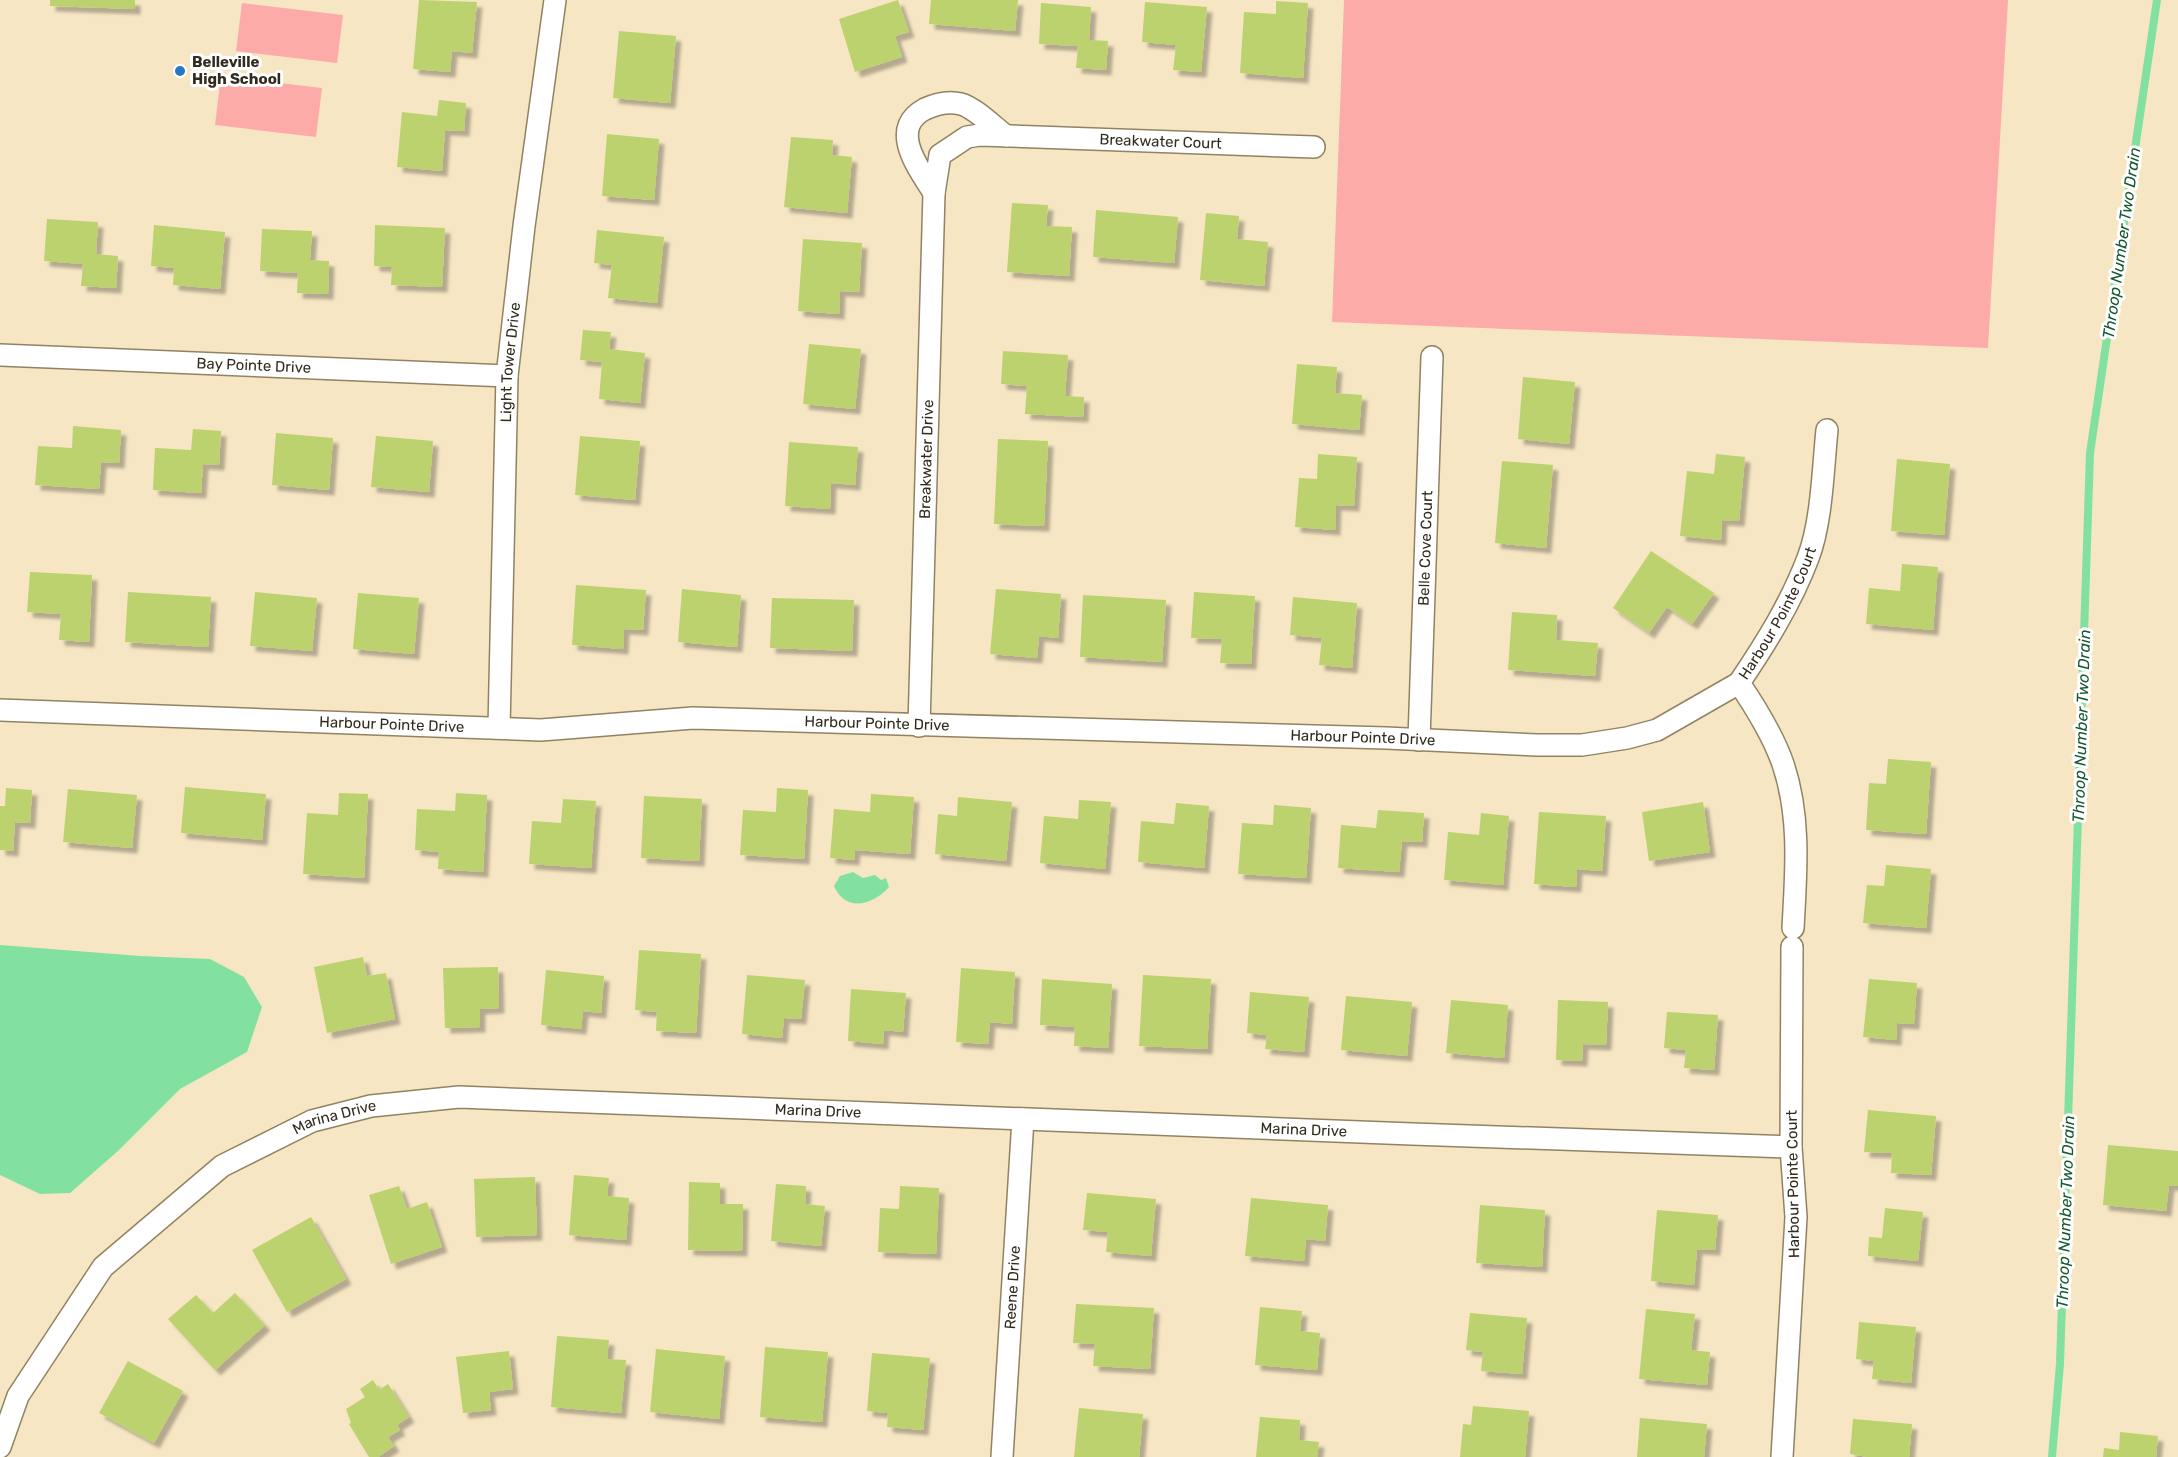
<svg xmlns="http://www.w3.org/2000/svg" width="2178" height="1457" font-family="Rubik,sans-serif">
	<style>
		.green { fill: #fdaba8 }
		.water { fill: #82e1a0 }
		.lines { fill: none; stroke-linecap: round; stroke-linejoin: round }
		.stream { stroke: #82e1a0; stroke-width: 8 }
		.building { fill: #bbd26e; filter: url(#shadow) }
		.street-casing { stroke: #918362; stroke-width: 24 }
		.street { stroke: #fff; stroke-width: 21 }
		.poi-dot { fill: #2378c6; stroke: #fff; stroke-width: 2 }
		.labels { text-anchor: middle; stroke-width: 6; stroke-linejoin: round; paint-order: stroke }
		.poi-label { font-size: 15px; font-weight: bold; fill: #322c1e; stroke: #fff; text-anchor: start }
		.street-label { font-size: 15px; fill: #322c1e; stroke: #fff }
		.water-label { font-size: 16px; font-style: italic; fill: #145930; stroke: #fff }
	</style>
	<defs>
		<filter id="shadow"><feDropShadow dx="5.5" dy="5.5" stdDeviation="1.5" flood-color="#0004"/></filter>
	</defs>
	<rect width="100%" height="100%" fill="#f6e6c3"/>
	<!-- green -->
	<g class="green">
		<polygon points="1344,0 2008,0 1988,348 1332,322"/>
		<polygon points="242,3 343,15 337,63 236,51"/>
		<polygon points="221,76 322,88 316,137 215,125"/>
	</g>
	<!-- water -->
	<g class="water">
		<path d="M853,872l10,6 12,-3 6,5 5,-2 3,9c-16,18 -43,26 -55,-1l6,-10z"/>
		<polygon points="0,945 140,956 210,959 244,977 262,1007 247,1052 180,1089 118,1151 70,1193 40,1194 0,1175"/>
	</g>
	<g class="lines">
		<!-- stream -->
		<polyline class="stream" points="2052,1457 2060,1364 2090,453 2157,0"/>
	</g>
	<!-- building -->
	<g class="building">
		<polygon points="50,0 135,0 135,9 50,6"/>
		<polygon points="419,0 477,2 472,53 452,51 450,72 413,69"/>
		<polygon points="898,0 909,32 895,36 902,57 855,72 839,19"/>
		<polygon points="931,0 1018,0 1015,31 929,24"/>
		<polygon points="1276,1 1308,3 1303,78 1240,73 1244,12 1276,14"/>
		<polygon points="1145,2 1207,7 1201,72 1173,70 1176,45 1142,42"/>
		<polygon points="1041,3 1091,7 1089,40 1108,41 1106,70 1076,68 1078,46 1039,44"/>
		<polygon points="619,31 676,36 670,103 613,98"/>
		<polygon points="439,100 466,103 464,131 445,130 442,171 397,167 402,112 437,116"/>
		<polygon points="607,134 659,139 654,200 602,196"/>
		<polygon points="791,137 833,140 832,155 852,157 847,213 784,207"/>
		<polygon points="1012,203 1048,205 1046,226 1072,227 1069,276 1007,272"/>
		<polygon points="1096,210 1178,217 1174,263 1093,257"/>
		<polygon points="1206,213 1239,216 1237,239 1268,242 1264,286 1200,280"/>
		<polygon points="47,219 98,222 96,254 118,256 116,288 81,286 83,264 44,261"/>
		<polygon points="154,225 225,232 220,289 173,285 174,268 151,266"/>
		<polygon points="375,225 445,228 442,287 391,285 392,267 374,266"/>
		<polygon points="262,229 312,231 310,260 329,261 328,294 297,293 298,273 260,271"/>
		<polygon points="597,230 664,237 657,303 608,298 612,265 594,263"/>
		<polygon points="803,239 862,243 859,292 840,291 839,314 798,311"/>
		<polygon points="583,330 611,332 609,349 645,353 640,403 599,399 602,362 580,360"/>
		<polygon points="809,344 861,349 855,409 803,404"/>
		<polygon points="1003,351 1068,355 1065,396 1084,397 1083,417 1025,414 1027,386 1001,384"/>
		<polygon points="1297,364 1337,367 1335,393 1362,395 1359,430 1292,424"/>
		<polygon points="1523,377 1575,382 1569,444 1518,439"/>
		<polygon points="73,426 121,430 119,463 101,462 99,489 35,485 38,446 72,448"/>
		<polygon points="193,429 221,431 219,465 203,464 201,493 153,490 155,448 191,450"/>
		<polygon points="276,433 333,438 329,490 272,485"/>
		<polygon points="376,436 433,441 429,492 371,487"/>
		<polygon points="580,436 640,441 635,500 575,495"/>
		<polygon points="998,439 1048,441 1044,526 994,524"/>
		<polygon points="789,442 858,447 855,485 831,483 830,509 785,506"/>
		<polygon points="1318,454 1357,457 1354,506 1336,505 1335,530 1295,527 1299,478 1317,479"/>
		<polygon points="1716,454 1745,457 1739,521 1722,520 1721,540 1680,536 1687,471 1714,474"/>
		<polygon points="1897,459 1950,464 1944,535 1891,531"/>
		<polygon points="1502,461 1553,465 1546,548 1495,543"/>
		<polygon points="1651,551 1714,593 1692,624 1667,607 1649,633 1613,608"/>
		<polygon points="1902,564 1938,567 1933,630 1866,624 1869,588 1900,591"/>
		<polygon points="30,572 92,575 89,642 59,640 61,614 27,612"/>
		<polygon points="576,585 646,590 643,630 624,629 623,649 572,645"/>
		<polygon points="682,589 741,595 737,647 678,642"/>
		<polygon points="996,589 1061,594 1058,638 1039,636 1037,658 990,654"/>
		<polygon points="128,592 211,597 208,647 125,642"/>
		<polygon points="255,592 317,598 312,651 250,646"/>
		<polygon points="1194,592 1255,596 1251,664 1220,663 1222,639 1191,638"/>
		<polygon points="358,593 419,598 414,654 353,649"/>
		<polygon points="1083,595 1166,600 1162,662 1080,657"/>
		<polygon points="1293,597 1357,603 1352,668 1319,665 1322,638 1290,635"/>
		<polygon points="772,598 854,600 852,651 770,648"/>
		<polygon points="1512,612 1557,615 1556,640 1598,643 1595,676 1508,670"/>
		<polygon points="1888,759 1931,762 1926,834 1866,830 1869,783 1886,784"/>
		<polygon points="185,787 266,794 262,840 181,833"/>
		<polygon points="6,788 32,790 30,823 15,822 13,851 0,850 0,806 5,806"/>
		<polygon points="777,788 808,790 804,859 740,855 743,810 776,812"/>
		<polygon points="68,789 137,795 132,848 63,842"/>
		<polygon points="339,793 368,794 364,878 303,874 307,813 338,815"/>
		<polygon points="456,793 487,795 483,872 438,869 439,852 415,850 417,809 455,811"/>
		<polygon points="871,794 914,797 910,854 855,850 854,860 830,858 834,809 870,812"/>
		<polygon points="644,796 702,799 699,861 641,858"/>
		<polygon points="958,797 1012,802 1006,861 935,854 938,814 957,816"/>
		<polygon points="563,799 596,801 591,868 529,864 532,821 561,823"/>
		<polygon points="1079,800 1111,802 1105,869 1040,863 1044,816 1078,819"/>
		<polygon points="1703,802 1710,852 1649,861 1642,812"/>
		<polygon points="1176,803 1209,806 1204,868 1138,862 1141,821 1174,824"/>
		<polygon points="1274,805 1311,808 1306,878 1238,874 1242,823 1273,825"/>
		<polygon points="1378,810 1424,813 1422,842 1402,841 1399,872 1338,868 1341,825 1376,828"/>
		<polygon points="1539,812 1606,816 1602,871 1577,869 1576,887 1534,884"/>
		<polygon points="1481,813 1509,816 1503,885 1444,880 1448,832 1479,835"/>
		<polygon points="1886,865 1931,869 1926,928 1863,923 1867,885 1884,886"/>
		<polygon points="639,950 701,954 696,1033 656,1031 657,1012 635,1010"/>
		<polygon points="363,957 367,976 386,973 395,1019 327,1033 314,967"/>
		<polygon points="498,967 499,1008 480,1009 480,1027 445,1028 443,968"/>
		<polygon points="961,968 1015,972 1012,1024 990,1022 988,1044 956,1042"/>
		<polygon points="546,970 604,976 601,1013 583,1011 581,1029 541,1025"/>
		<polygon points="747,975 805,980 801,1019 784,1018 782,1038 742,1034"/>
		<polygon points="1143,975 1211,979 1207,1049 1139,1046"/>
		<polygon points="1042,979 1112,984 1108,1048 1074,1046 1075,1027 1040,1025"/>
		<polygon points="1869,979 1917,983 1914,1024 1897,1023 1896,1040 1863,1037"/>
		<polygon points="851,989 906,993 903,1032 884,1030 883,1044 848,1041"/>
		<polygon points="1250,992 1309,997 1304,1052 1265,1049 1267,1035 1247,1033"/>
		<polygon points="1346,996 1412,1002 1407,1056 1341,1050"/>
		<polygon points="1451,1000 1508,1005 1504,1058 1446,1053"/>
		<polygon points="1558,1000 1608,1002 1606,1045 1583,1044 1582,1061 1556,1060"/>
		<polygon points="1667,1012 1718,1015 1714,1070 1684,1068 1686,1050 1664,1048"/>
		<polygon points="1868,1110 1936,1116 1931,1175 1891,1173 1892,1153 1864,1152"/>
		<polygon points="2108,1145 2178,1151 2178,1186 2169,1185 2166,1211 2103,1205"/>
		<polygon points="574,1175 609,1178 607,1196 629,1198 626,1240 569,1235"/>
		<polygon points="535,1177 537,1235 476,1237 474,1179"/>
		<polygon points="689,1182 720,1183 720,1204 743,1204 742,1251 688,1250"/>
		<polygon points="776,1184 806,1186 805,1204 825,1206 821,1246 771,1241"/>
		<polygon points="399,1186 407,1209 427,1202 442,1247 391,1264 369,1195"/>
		<polygon points="900,1186 939,1188 936,1254 878,1252 880,1208 899,1209"/>
		<polygon points="1087,1193 1156,1199 1151,1256 1106,1252 1108,1232 1083,1230"/>
		<polygon points="1251,1198 1328,1205 1325,1241 1306,1239 1304,1261 1245,1256"/>
		<polygon points="1480,1205 1545,1210 1542,1267 1476,1263"/>
		<polygon points="1885,1208 1923,1212 1918,1261 1868,1256 1869,1237 1882,1238"/>
		<polygon points="1657,1210 1718,1215 1715,1250 1697,1249 1694,1285 1651,1281"/>
		<polygon points="311,1217 346,1279 287,1312 252,1250"/>
		<polygon points="235,1293 265,1325 215,1370 168,1319 196,1295 213,1313"/>
		<polygon points="1076,1304 1154,1308 1150,1369 1093,1366 1095,1344 1073,1343"/>
		<polygon points="1260,1307 1302,1311 1300,1331 1320,1333 1317,1370 1255,1365"/>
		<polygon points="1646,1309 1695,1314 1691,1350 1710,1352 1707,1385 1639,1379"/>
		<polygon points="1470,1313 1527,1318 1522,1374 1481,1371 1483,1352 1466,1350"/>
		<polygon points="1859,1322 1916,1327 1911,1383 1872,1379 1874,1361 1856,1359"/>
		<polygon points="557,1336 609,1340 607,1359 626,1360 621,1413 551,1407"/>
		<polygon points="765,1347 828,1352 822,1422 760,1417"/>
		<polygon points="656,1349 725,1356 719,1419 650,1412"/>
		<polygon points="509,1351 513,1389 489,1392 491,1410 463,1413 456,1357"/>
		<polygon points="872,1353 930,1358 923,1430 887,1427 888,1413 867,1411"/>
		<polygon points="128,1361 183,1391 154,1443 99,1413"/>
		<polygon points="373,1380 379,1390 388,1384 409,1417 397,1425 400,1430 388,1437 394,1446 378,1457 369,1457 349,1424 351,1423 346,1409 365,1397 360,1389"/>
		<polygon points="1473,1406 1529,1411 1525,1457 1460,1457 1463,1424 1471,1425"/>
		<polygon points="1079,1408 1143,1414 1139,1457 1074,1457"/>
		<polygon points="1260,1417 1300,1420 1299,1440 1319,1442 1317,1457 1256,1457"/>
		<polygon points="1640,1418 1707,1424 1704,1457 1637,1457"/>
		<polygon points="1853,1419 1912,1424 1909,1457 1868,1457 1850,1454"/>
		<polygon points="2120,1432 2158,1436 2156,1457 2103,1457 2104,1448 2119,1450"/>
	</g>
	<g class="lines">
		<defs>
			<g id="street">
				<path d="M934,193c-14,-23 -47,-64 -9,-84 11,-5 24,-8 36,-5 14,4 33,23 45,32"/>
				<path id="s1" d="M0,355l507,21"/>
				<path id="s2" d="M0,710l541,20 152,-12 693,20 151,7h45l45,-7 30,-8 82,-47"/>
				<path id="s3" d="M919,726l15,-533 6,-38 27,-18 13,-2 334,12"/>
				<path id="s4" d="M499,728l8,-352 17,-150 31,-226"/>
				<path id="s5" d="M1419,740l13,-383"/>
				<path id="s6" d="M1793,928c3,-55 8,-111 -10,-164 -10,-29 -27,-56 -44,-81 27,-40 52,-80 69,-125 14,-36 15,-90 19,-128"/>
				<path id="s7" d="M0,1447l18,-51 85,-129 119,-101 90,-45 59,-15 88,-9 953,37 379,13"/>
				<path id="s8" d="M1002,1457l21,-338"/>
				<polyline points="1782,1457 1796,1217 1791,1147 1792,947"/>
			</g>
		</defs>
		<!-- street casing -->
		<use href="#street" class="street-casing"/>
		<!-- street -->
		<use href="#street" class="street"/>
	</g>
	<!-- markers -->
	<circle class="poi-dot" cx="180" cy="71" r="6"/>
	<g class="labels">
		<!-- poi labels -->
		<g class="poi-label">
			<text x="192" y="67">Belleville<tspan x="192" dy="17">High School</tspan></text>
		</g>
		<!-- street labels -->
		<g class="street-label">
			<text dy="5" stroke="none"><textPath href="#s3" startOffset="798">Breakwater Court</textPath></text>
			<text dy="5" stroke="none"><textPath href="#s4" startOffset="366">Light Tower Drive</textPath></text>
			<text dy="5" stroke="none"><textPath href="#s1" startOffset="254">Bay Pointe Drive</textPath></text>
			<text dy="5" stroke="none"><textPath href="#s3" startOffset="267">Breakwater Drive</textPath></text>
			<text dy="5" stroke="none"><textPath href="#s5" startOffset="192">Belle Cove Court</textPath></text>
			<text dy="5" stroke="none"><textPath href="#s6" startOffset="338">Harbour Pointe Court</textPath></text>
			<text dy="5" stroke="none"><textPath href="#s2" startOffset="392">Harbour Pointe Drive</textPath></text>
			<text dy="5" stroke="none"><textPath href="#s2" startOffset="878">Harbour Pointe Drive</textPath></text>
			<text dy="5" stroke="none"><textPath href="#s2" startOffset="1364">Harbour Pointe Drive</textPath></text>
			<text dy="5" stroke="none"><textPath href="#s7" startOffset="974">Marina Drive</textPath></text>
			<text dy="5" stroke="none"><textPath href="#s7" startOffset="488">Marina Drive</textPath></text>
			<text dy="5" stroke="none"><textPath href="#s7" startOffset="1460">Marina Drive</textPath></text>
			<text transform="translate(1793 1184) rotate(-91)" y="5">Harbour Pointe Court</text>
			<text dy="5" stroke="none"><textPath href="#s8" startOffset="170">Reene Drive</textPath></text>
		</g>
		<!-- water labels -->
		<g class="water-label">
			<text transform="translate(2121 243) rotate(-82)" y="6">Throop Number Two Drain</text>
			<text transform="translate(2081 726) rotate(-88)" y="6">Throop Number Two Drain</text>
			<text transform="translate(2065 1212) rotate(-88)" y="6">Throop Number Two Drain</text>
		</g>
	</g>
</svg>
